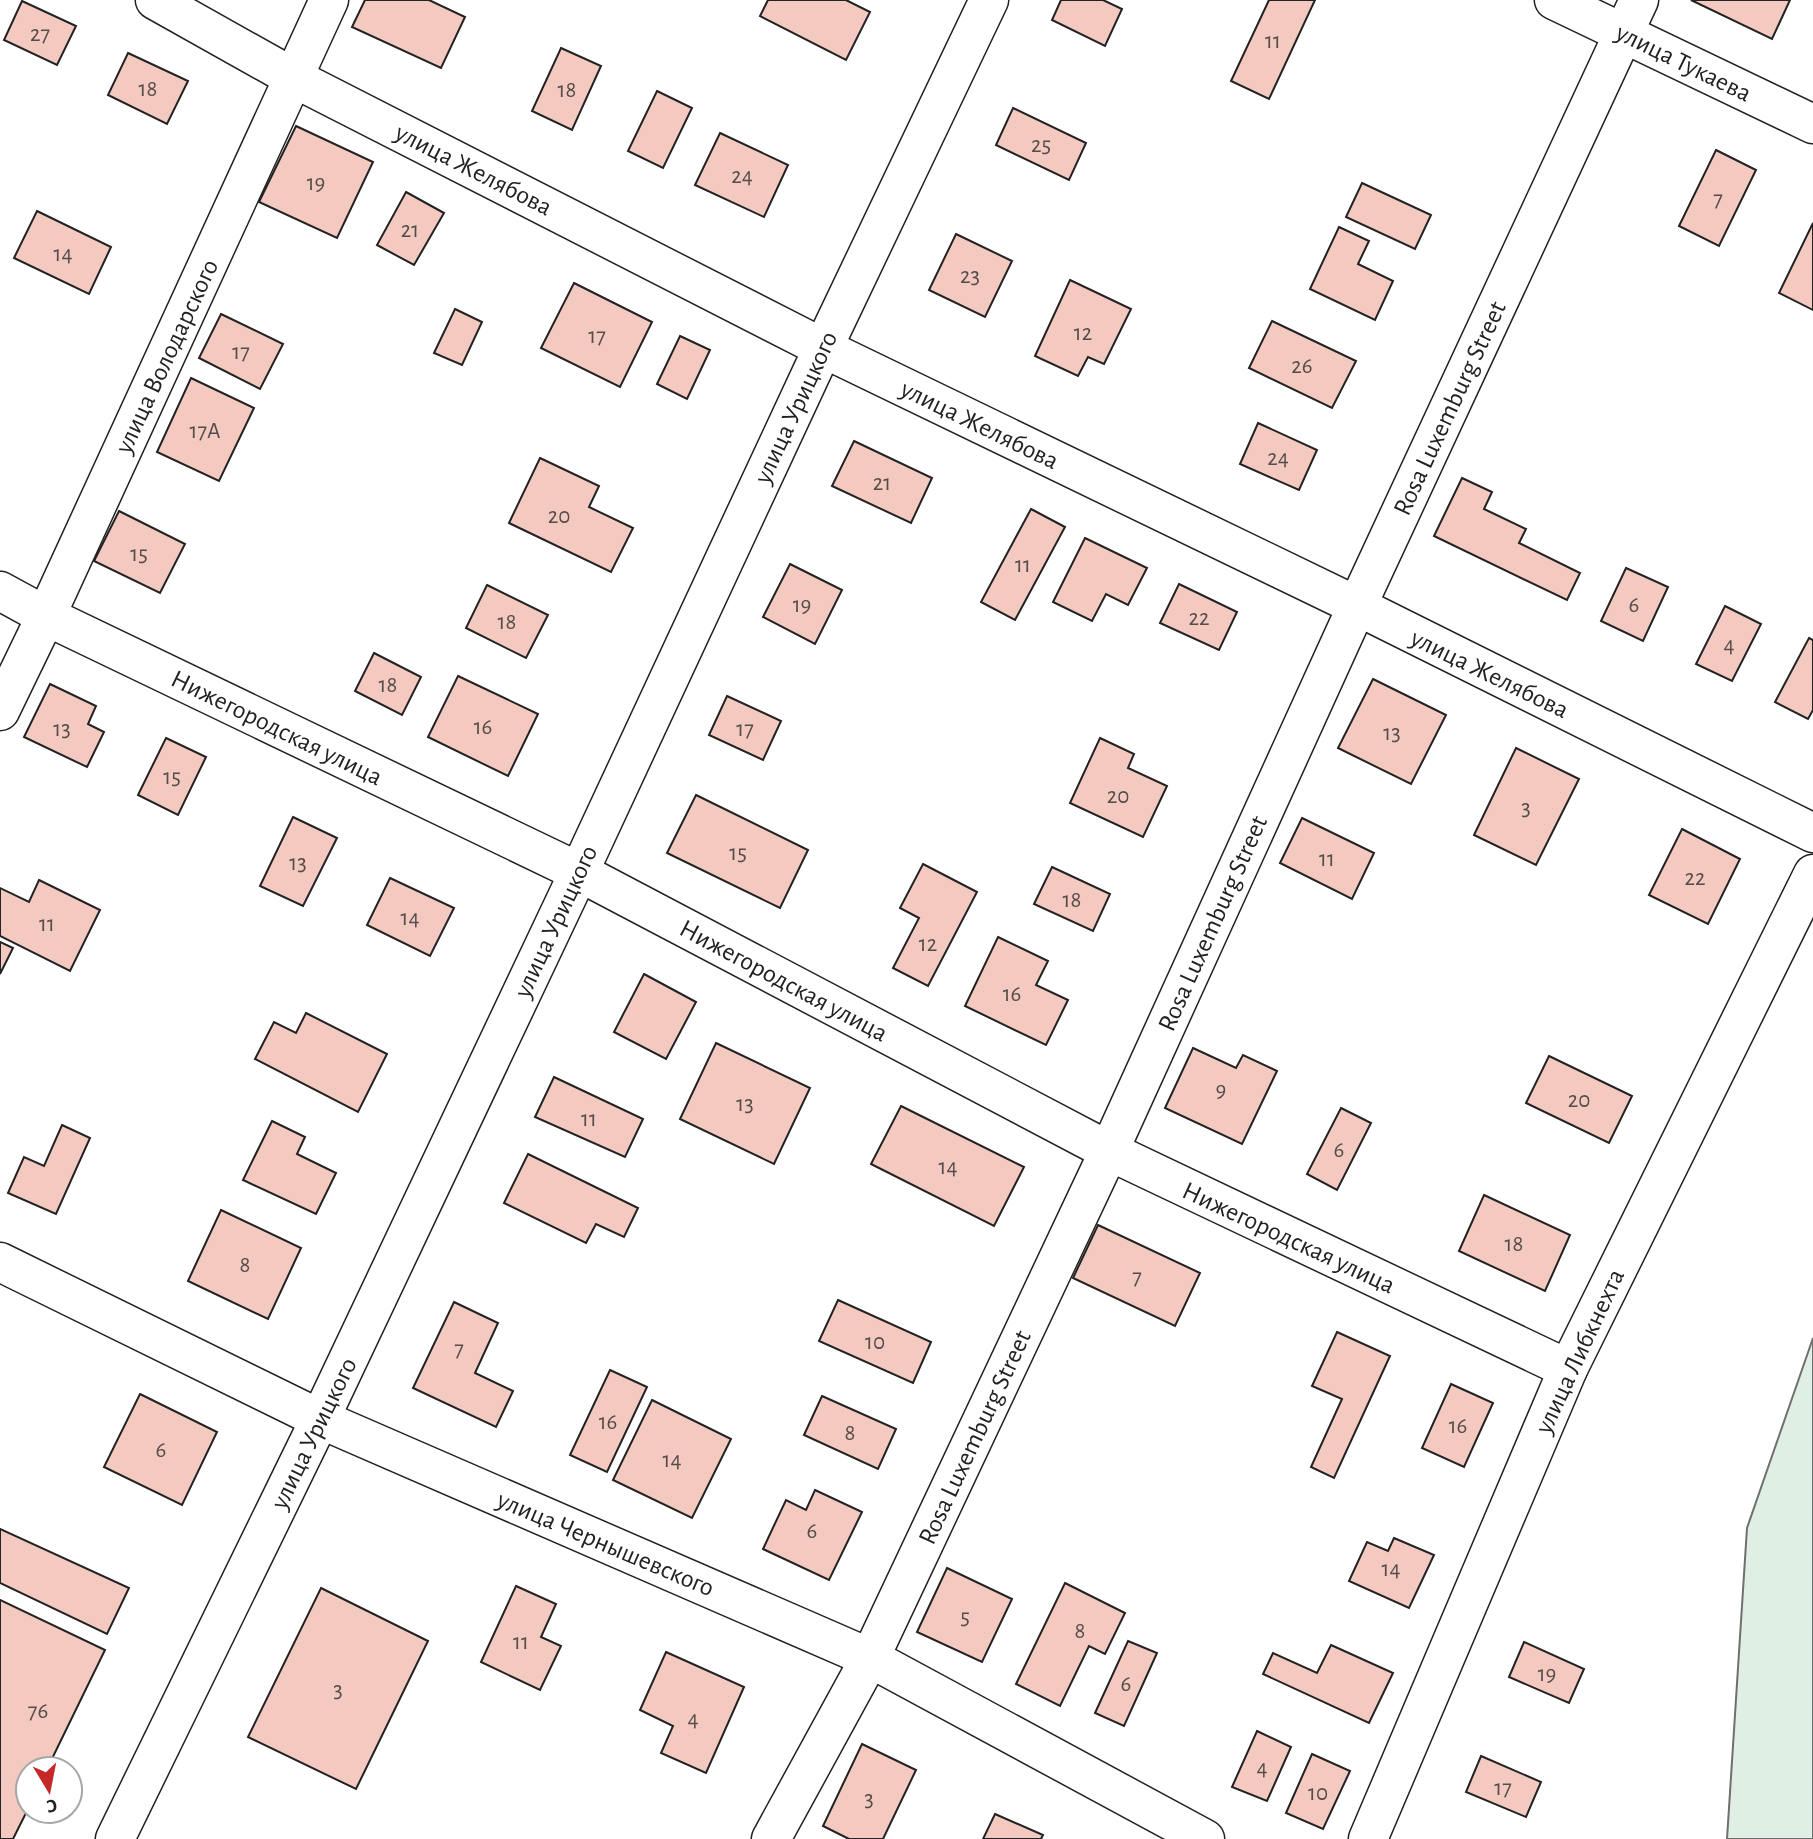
<svg xmlns="http://www.w3.org/2000/svg" width="1813" height="1839" font-family="'Alegreya Sans',sans-serif">
	<style>
		.green { fill: #e0efe3; stroke: #6f6f6f; stroke-width: 2 }
		.building { fill: #f3c9c0; stroke: #222; stroke-width: 2 }
		.lines { fill: none; stroke-linecap: round; stroke-linejoin: round }
		.street-casing { stroke: #222; stroke-width: 41 }
		.secondary-casing { stroke: #222; stroke-width: 41 }
		.street { stroke: #fff; stroke-width: 38 }
		.secondary { stroke: #fff; stroke-width: 38 }
		.labels { text-anchor: middle; stroke-width: 5; stroke-linejoin: round; paint-order: stroke }
		.number-label { font-size: 23px; fill: #564c4a }
		.street-label { font-size: 26px; fill: #222; stroke: #fff }
	</style>
	<rect width="100%" height="100%" fill="#fff"/>
	<!-- green -->
	<polygon class="green" points="1813,1338 1813,1839 1727,1839 1747,1528"/>
	<!-- building -->
	<g class="building">
		<polygon points="365,0 429,0 465,17 441,68 352,27"/>
		<polygon points="768,0 846,0 870,12 846,60 760,16"/>
		<polygon points="1061,0 1103,0 1122,9 1105,46 1052,20"/>
		<polygon points="1269,0 1315,0 1269,99 1231,81"/>
		<polygon points="1691,0 1790,0 1772,39"/>
		<polygon points="22,1 76,26 57,65 4,40"/>
		<polygon points="561,48 601,66 572,130 532,111"/>
		<polygon points="128,53 188,81 167,124 108,95"/>
		<polygon points="657,91 692,108 663,168 628,151"/>
		<polygon points="1013,108 1086,143 1069,180 996,145"/>
		<polygon points="296,126 373,162 337,238 259,202"/>
		<polygon points="720,133 788,165 764,217 695,185"/>
		<polygon points="1716,150 1756,170 1719,246 1679,226"/>
		<polygon points="1362,183 1431,215 1415,249 1346,217"/>
		<polygon points="406,192 444,213 414,265 377,245"/>
		<polygon points="37,211 111,247 89,294 14,258"/>
		<polygon points="1813,223 1813,310 1779,293"/>
		<polygon points="1339,227 1369,241 1358,264 1393,281 1375,320 1310,289"/>
		<polygon points="956,234 1012,261 985,317 929,290"/>
		<polygon points="1070,280 1131,309 1104,364 1088,357 1078,376 1035,356"/>
		<polygon points="574,283 652,322 620,387 541,348"/>
		<polygon points="455,309 482,322 462,365 434,353"/>
		<polygon points="221,314 283,344 260,389 199,358"/>
		<polygon points="1272,321 1356,361 1332,408 1249,368"/>
		<polygon points="680,336 710,350 687,399 657,384"/>
		<polygon points="191,378 254,408 219,481 157,452"/>
		<polygon points="1258,423 1317,450 1299,490 1240,464"/>
		<polygon points="854,441 932,478 911,523 832,486"/>
		<polygon points="540,458 599,486 589,507 633,528 611,572 509,523"/>
		<polygon points="1462,478 1492,492 1484,509 1526,529 1519,543 1580,573 1567,600 1434,536"/>
		<polygon points="1031,509 1065,527 1015,620 981,602"/>
		<polygon points="119,511 185,544 160,593 94,561"/>
		<polygon points="1085,538 1147,568 1128,605 1106,594 1092,621 1053,602"/>
		<polygon points="790,564 842,590 815,644 763,617"/>
		<polygon points="1626,568 1668,587 1643,641 1601,621"/>
		<polygon points="1179,584 1237,612 1219,650 1160,623"/>
		<polygon points="487,585 548,615 526,658 466,628"/>
		<polygon points="1725,606 1761,624 1732,681 1696,664"/>
		<polygon points="1809,638 1813,640 1813,710 1808,719 1775,702"/>
		<polygon points="374,653 421,677 402,715 355,691"/>
		<polygon points="458,676 538,714 508,776 428,737"/>
		<polygon points="1373,679 1446,715 1411,784 1338,748"/>
		<polygon points="50,684 96,706 88,724 104,732 87,767 24,737"/>
		<polygon points="727,696 781,721 763,760 709,735"/>
		<polygon points="166,738 206,757 178,815 138,795"/>
		<polygon points="1100,738 1134,754 1128,768 1167,786 1143,837 1070,803"/>
		<polygon points="1516,748 1579,779 1536,865 1474,835"/>
		<polygon points="696,795 808,850 780,908 667,853"/>
		<polygon points="293,817 337,838 303,906 260,886"/>
		<polygon points="1302,818 1374,853 1352,899 1280,863"/>
		<polygon points="1682,829 1740,859 1708,924 1649,895"/>
		<polygon points="923,864 977,892 928,986 893,968 919,918 900,908"/>
		<polygon points="1052,867 1110,894 1093,931 1034,904"/>
		<polygon points="390,878 454,908 430,956 367,925"/>
		<polygon points="39,880 100,910 70,971 0,936 0,888 29,902"/>
		<polygon points="998,937 1048,961 1036,985 1068,1000 1046,1045 965,1006"/>
		<polygon points="0,942 13,948 0,974"/>
		<polygon points="644,974 696,1002 666,1059 614,1032"/>
		<polygon points="306,1013 387,1054 358,1112 255,1059 274,1022 296,1033"/>
		<polygon points="716,1043 810,1088 774,1164 680,1119"/>
		<polygon points="1193,1048 1236,1068 1243,1055 1277,1071 1242,1144 1165,1108"/>
		<polygon points="1549,1056 1632,1096 1609,1143 1526,1103"/>
		<polygon points="554,1077 643,1119 625,1157 535,1117"/>
		<polygon points="901,1106 1024,1167 994,1226 871,1164"/>
		<polygon points="1341,1108 1371,1123 1337,1190 1307,1174"/>
		<polygon points="272,1121 305,1137 297,1154 336,1173 316,1214 243,1180"/>
		<polygon points="62,1125 90,1138 56,1214 8,1193 24,1157 44,1166"/>
		<polygon points="528,1154 638,1208 624,1237 596,1224 586,1243 504,1203"/>
		<polygon points="1484,1195 1570,1235 1545,1291 1459,1251"/>
		<polygon points="221,1210 301,1248 268,1319 188,1281"/>
		<polygon points="1098,1225 1200,1273 1175,1326 1073,1278"/>
		<polygon points="838,1300 931,1342 913,1383 819,1341"/>
		<polygon points="454,1302 498,1323 475,1373 513,1391 496,1427 413,1388"/>
		<polygon points="1337,1332 1390,1356 1334,1478 1311,1467 1342,1399 1312,1386"/>
		<polygon points="610,1370 647,1387 607,1472 570,1455"/>
		<polygon points="1451,1384 1493,1403 1464,1467 1422,1448"/>
		<polygon points="140,1394 217,1432 182,1505 104,1467"/>
		<polygon points="822,1396 896,1429 878,1469 804,1435"/>
		<polygon points="652,1400 731,1439 692,1518 613,1480"/>
		<polygon points="815,1490 862,1512 829,1580 763,1549 786,1500 806,1510"/>
		<polygon points="0,1529 129,1588 107,1634 0,1583"/>
		<polygon points="1394,1538 1434,1555 1409,1608 1349,1581 1367,1542 1388,1551"/>
		<polygon points="947,1568 1012,1599 982,1662 917,1632"/>
		<polygon points="1065,1583 1125,1613 1105,1654 1089,1646 1060,1706 1016,1684"/>
		<polygon points="516,1586 556,1604 541,1637 561,1646 540,1690 481,1662"/>
		<polygon points="321,1588 428,1641 356,1789 248,1737"/>
		<polygon points="0,1600 105,1650 47,1769 28,1769 28,1809 13,1839 0,1839"/>
		<polygon points="1128,1641 1157,1653 1124,1726 1095,1713"/>
		<polygon points="1524,1642 1584,1669 1569,1703 1509,1677"/>
		<polygon points="1331,1645 1393,1673 1369,1723 1263,1674 1273,1653 1317,1673"/>
		<polygon points="666,1652 744,1687 706,1773 661,1753 673,1726 640,1710"/>
		<polygon points="1257,1731 1291,1747 1267,1801 1232,1787"/>
		<polygon points="862,1744 916,1770 883,1839 849,1839 823,1826"/>
		<polygon points="1312,1754 1350,1771 1323,1829 1286,1813"/>
		<polygon points="1481,1756 1541,1782 1526,1817 1466,1792"/>
		<polygon points="995,1814 1043,1835 1041,1839 983,1839"/>
	</g>
	<g class="lines">
		<defs>
			<g id="street">
				<polyline points="155,0 294,78 823,348 1357,606 1813,833"/>
				<polyline points="1554,0 1813,124"/>
				<polyline points="0,591 46,616 579,872 1109,1151 1568,1369"/>
				<polyline points="0,711 46,616 329,0"/>
				<polyline points="0,1262 320,1419 870,1658 1205,1839"/>
				<polyline points="771,1839 870,1658 1109,1151 1357,606 1639,0"/>
				<polyline points="1368,1839 1568,1369 1813,874"/>
			</g>
			<polyline id="secondary" points="115,1839 320,1419 579,872 823,348 989,0"/>
		</defs>
		<!-- street casing -->
		<use href="#street" class="street-casing"/>
		<!-- secondary casing -->
		<use href="#secondary" class="secondary-casing"/>
		<!-- street -->
		<use href="#street" class="street"/>
		<!-- secondary -->
		<use href="#secondary" class="secondary"/>
	</g>
	<g class="labels">
		<!-- number labels -->
		<g class="number-label">
			<text x="40" y="41">27</text>
			<text x="1273" y="48">11</text>
			<text x="148" y="96">18</text>
			<text x="567" y="97">18</text>
			<text x="1041" y="152">25</text>
			<text x="742" y="183">24</text>
			<text x="316" y="190">19</text>
			<text x="1718" y="206">7</text>
			<text x="410" y="237">21</text>
			<text x="63" y="261">14</text>
			<text x="970" y="283">23</text>
			<text x="1083" y="340">12</text>
			<text x="597" y="343">17</text>
			<text x="241" y="359">17</text>
			<text x="1302" y="373">26</text>
			<text x="205" y="438">17А</text>
			<text x="1278" y="465">24</text>
			<text x="882" y="490">21</text>
			<text x="559" y="523">20</text>
			<text x="139" y="561">15</text>
			<text x="1023" y="572">11</text>
			<text x="802" y="612">19</text>
			<text x="1634" y="612">6</text>
			<text x="1199" y="625">22</text>
			<text x="507" y="629">18</text>
			<text x="1729" y="652">4</text>
			<text x="388" y="692">18</text>
			<text x="483" y="734">16</text>
			<text x="62" y="736">13</text>
			<text x="745" y="736">17</text>
			<text x="1392" y="740">13</text>
			<text x="172" y="784">15</text>
			<text x="1118" y="803">20</text>
			<text x="1526" y="815">3</text>
			<text x="738" y="860">15</text>
			<text x="1327" y="866">11</text>
			<text x="298" y="870">13</text>
			<text x="1695" y="885">22</text>
			<text x="1072" y="907">18</text>
			<text x="410" y="925">14</text>
			<text x="47" y="931">11</text>
			<text x="928" y="951">12</text>
			<text x="1012" y="1001">16</text>
			<text x="1221" y="1097">9</text>
			<text x="1579" y="1107">20</text>
			<text x="745" y="1111">13</text>
			<text x="589" y="1126">11</text>
			<text x="1339" y="1157">6</text>
			<text x="948" y="1174">14</text>
			<text x="1514" y="1251">18</text>
			<text x="245" y="1272">8</text>
			<text x="1137" y="1284">7</text>
			<text x="875" y="1349">10</text>
			<text x="459" y="1356">7</text>
			<text x="608" y="1429">16</text>
			<text x="1458" y="1433">16</text>
			<text x="850" y="1440">8</text>
			<text x="161" y="1457">6</text>
			<text x="672" y="1467">14</text>
			<text x="812" y="1538">6</text>
			<text x="1391" y="1576">14</text>
			<text x="965" y="1624">5</text>
			<text x="1080" y="1638">8</text>
			<text x="521" y="1649">11</text>
			<text x="1547" y="1681">19</text>
			<text x="1126" y="1691">6</text>
			<text x="338" y="1697">3</text>
			<text x="38" y="1718">76</text>
			<text x="693" y="1726">4</text>
			<text x="1262" y="1775">4</text>
			<text x="1503" y="1795">17</text>
			<text x="1318" y="1800">10</text>
			<text x="869" y="1806">3</text>
		</g>
		<!-- street labels -->
		<g class="street-label">
			<text transform="translate(1684 62) rotate(26)" y="9">улица Тукаева</text>
			<text transform="translate(474 169) rotate(27)" y="9">улица Желябова</text>
			<text transform="translate(166 356) rotate(-65)" y="9">улица Володарского</text>
			<text transform="translate(795 407) rotate(-65)" y="9">улица Урицкого</text>
			<text transform="translate(1449 408) rotate(-65)" y="9">Rosa Luxemburg Street</text>
			<text transform="translate(980 424) rotate(26)" y="9">улица Желябова</text>
			<text transform="translate(1490 673) rotate(26)" y="9">улица Желябова</text>
			<text transform="translate(277 727) rotate(26)" y="9">Нижегородская улица</text>
			<text transform="translate(555 921) rotate(-65)" y="9">улица Урицкого</text>
			<text transform="translate(1212 923) rotate(-66)" y="9">Rosa Luxemburg Street</text>
			<text transform="translate(784 980) rotate(28)" y="9">Нижегородская улица</text>
			<text transform="translate(1289 1237) rotate(25)" y="9">Нижегородская улица</text>
			<text transform="translate(1579 1351) rotate(-65)" y="9">улица Либкнехта</text>
			<text transform="translate(313 1433) rotate(-64)" y="9">улица Урицкого</text>
			<text transform="translate(974 1437) rotate(-65)" y="9">Rosa Luxemburg Street</text>
			<text transform="translate(606 1543) rotate(23)" y="9">улица Чернышевского</text>
		</g>
	</g>
	<!-- north arrow -->
	<g transform="translate(49 1790) rotate(170)"><circle r="33" fill="#ffffff" stroke="#a7a7a7" stroke-width="2"/>
	<path d="M0-5L12 26L0 18L-12 26Z" fill="#c62828"/>
	<text y="-10" font-size="19" font-weight="bold" text-anchor="middle" fill="#222222">С</text>
	</g>
</svg>
